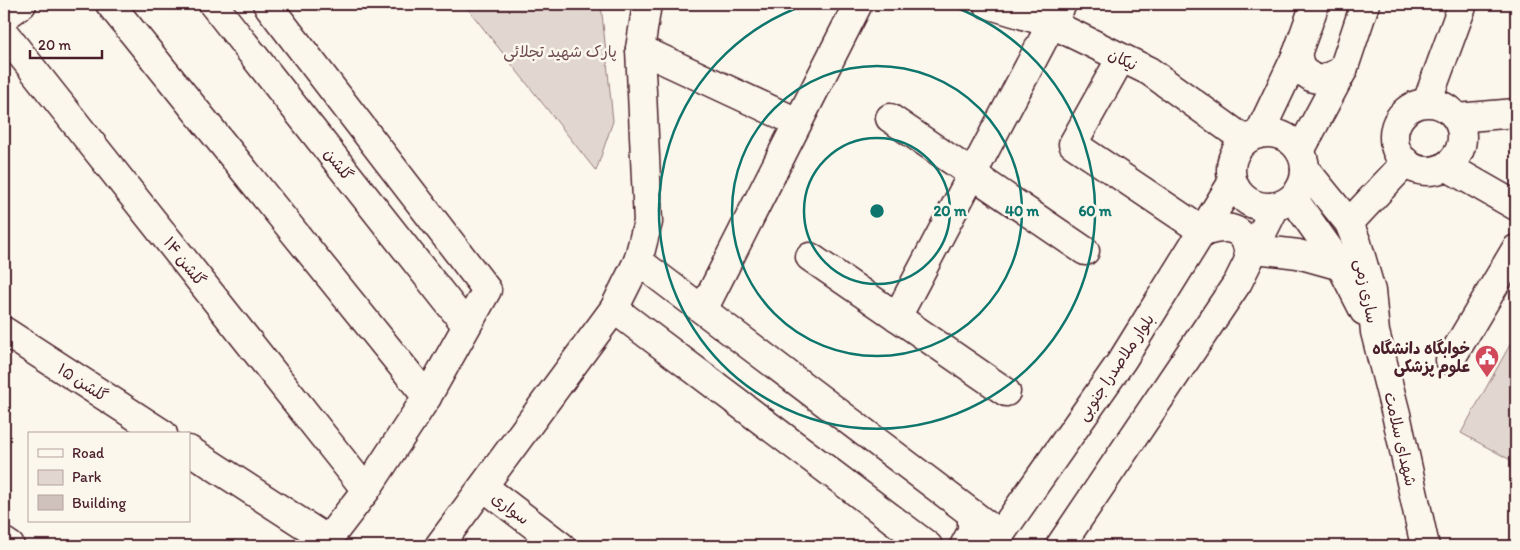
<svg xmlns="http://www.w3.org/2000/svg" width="1520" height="550" font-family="Itim,'Playpen Sans Arabic',sans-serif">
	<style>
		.green { fill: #e2d7d0; stroke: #967b7e }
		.building { fill: #cfc2bc; stroke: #4a1f2b }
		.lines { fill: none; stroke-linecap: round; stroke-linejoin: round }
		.minor-casing { stroke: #4a1f2b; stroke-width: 31 }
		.major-casing { stroke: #4a1f2b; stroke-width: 31 }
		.minor { stroke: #fbf7ec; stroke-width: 28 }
		.major { stroke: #fbf7ec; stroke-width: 28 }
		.ring { fill: none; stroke: #0f766e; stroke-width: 2.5 }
		.labels { text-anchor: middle; stroke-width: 5; stroke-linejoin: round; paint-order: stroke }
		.park-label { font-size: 16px; fill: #704d54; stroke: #fbf7ec }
		.street-label { font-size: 16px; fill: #4a1f2b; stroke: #fbf7ec }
		.poi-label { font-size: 16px; font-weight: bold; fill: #4a1f2b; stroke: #fbf7ec; text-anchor: end }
		.centre { fill: #0f766e; stroke: #fbf7ec; stroke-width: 2.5 }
		.ring-label { font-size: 15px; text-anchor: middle; font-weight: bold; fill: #0f766e; stroke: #fbf7ec; stroke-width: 5; stroke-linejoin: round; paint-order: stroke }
	</style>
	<rect width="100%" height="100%" fill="#fbf7ec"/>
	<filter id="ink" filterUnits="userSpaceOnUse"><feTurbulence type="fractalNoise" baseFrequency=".02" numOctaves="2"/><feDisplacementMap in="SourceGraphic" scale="10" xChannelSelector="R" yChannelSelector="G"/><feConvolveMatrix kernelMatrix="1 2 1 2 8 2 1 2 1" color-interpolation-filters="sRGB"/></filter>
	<g filter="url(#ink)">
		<!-- green -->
		<g class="green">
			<polygon points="464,4 601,4 613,121 596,171"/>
			<polygon points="1516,334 1516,463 1461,433"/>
		</g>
		<!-- building -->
		<polygon class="building" points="814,539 823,546 809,546"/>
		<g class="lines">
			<defs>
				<g id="minor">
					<polyline points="110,4 427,397"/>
					<polyline points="213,4 466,325"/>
					<polyline points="267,4 487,290 427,397 366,490 323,546"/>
					<polyline points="4,17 22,4"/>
					<polyline points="4,33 366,490"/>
					<polyline points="640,49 797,122"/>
					<polyline points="1121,58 1073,144 1204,232"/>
					<polyline points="1427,102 1463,4"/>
					<circle cx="1428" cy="137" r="34"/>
					<polyline points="890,118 1085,251"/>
					<polyline points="1457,118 1516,113"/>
					<polyline points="1446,166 1516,206"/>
					<polyline points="1349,223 1406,162"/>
					<polyline points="810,257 1006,392"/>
					<polyline points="638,261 1000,535"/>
					<polyline points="614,309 928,546"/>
					<polyline points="703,310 858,4"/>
					<polyline points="897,317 1062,4"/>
					<polyline points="4,331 163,434"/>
					<polyline points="1450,360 1516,249"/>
					<polyline points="189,450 328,540"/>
					<polyline points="484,487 561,546"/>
					<polyline points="4,542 10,546"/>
					<polyline points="439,546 614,309 638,261 648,222 640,49 647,4"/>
					<polyline points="964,546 972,531 972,514"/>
				</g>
				<g id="major">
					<polyline points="987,4 1050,23 1149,71 1245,140"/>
					<polyline points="1297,54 1301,70 1313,78 1323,80 1343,70"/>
					<circle cx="1268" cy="170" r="37"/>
					<polyline points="1259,134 1297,54 1315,4"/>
					<polyline points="1300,151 1343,70 1365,4"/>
					<polyline points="1305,169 1349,223 1357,243 1371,291 1375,332 1396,414 1425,546"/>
					<polyline points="1293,198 1341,266 1364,311"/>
					<path d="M1204,232c27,-9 44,-3 45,27"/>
					<polyline points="1256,249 1298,254 1341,266"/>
					<polyline points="992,546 1123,359 1232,183"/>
					<polyline points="1060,546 1238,282 1275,207"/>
				</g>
			</defs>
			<!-- minor casing -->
			<use href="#minor" class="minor-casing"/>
			<!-- major casing -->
			<use href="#major" class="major-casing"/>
			<!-- minor -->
			<use href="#minor" class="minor"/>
			<!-- major -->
			<use href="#major" class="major"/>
		</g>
	</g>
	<!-- distance rings -->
	<g class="ring">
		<circle cx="877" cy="211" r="73"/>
		<circle cx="877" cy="211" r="145"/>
		<path d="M946 4A218 218 0 1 1 808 4"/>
	</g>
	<!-- icons -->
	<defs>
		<symbol id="civic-pin" viewBox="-11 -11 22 30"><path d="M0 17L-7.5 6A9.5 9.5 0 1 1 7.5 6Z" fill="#d1495b" stroke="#fbf7ec"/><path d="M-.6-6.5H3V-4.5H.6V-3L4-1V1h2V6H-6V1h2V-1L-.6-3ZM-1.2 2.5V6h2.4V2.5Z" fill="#fff"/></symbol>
	</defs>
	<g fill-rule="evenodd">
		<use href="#civic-pin" x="1473" y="343" width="28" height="38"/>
	</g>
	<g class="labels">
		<!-- park labels -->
		<g class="park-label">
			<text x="560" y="57">پارک شهید تجلائی</text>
		</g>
		<!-- street labels -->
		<g class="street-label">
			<text transform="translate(1123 59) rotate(26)" y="6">نیکان</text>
			<text transform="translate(339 164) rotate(52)" y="6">گلشن</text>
			<text transform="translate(185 261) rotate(52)" y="6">گلشن ۱۴</text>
			<text transform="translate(1367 291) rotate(79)" y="6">ساری زمی</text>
			<text transform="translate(1115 367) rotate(-56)" y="6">بلوار ملاصدرا جنوبی</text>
			<text transform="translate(83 382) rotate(33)" y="6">گلشن ۱۵</text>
			<text transform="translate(1401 439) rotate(77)" y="6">شهدای سلامت</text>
			<text transform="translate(511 508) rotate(37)" y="6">سواری</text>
		</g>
		<!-- poi labels -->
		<g class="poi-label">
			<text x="1470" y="354">خوابگاه دانشگاه<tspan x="1470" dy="18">علوم پزشکی</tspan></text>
		</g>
	</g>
	<circle cx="877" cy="211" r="8" class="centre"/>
	<g class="ring-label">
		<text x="950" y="216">20 m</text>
		<text x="1022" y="216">40 m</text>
		<text x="1095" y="216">60 m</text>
	</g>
	<!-- margin -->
	<rect width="1520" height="550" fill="none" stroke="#fbf7ec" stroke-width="20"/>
	<rect x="10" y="10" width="1500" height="530" fill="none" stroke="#4a1f2b" stroke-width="2" filter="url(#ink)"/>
	<!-- legend -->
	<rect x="28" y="432" width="162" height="90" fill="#fbf7ec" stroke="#b4a19f"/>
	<rect x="38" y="449" width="25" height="8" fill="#fbf7ec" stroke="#b4a19f"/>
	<text x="72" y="458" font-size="15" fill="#4a1f2b">Road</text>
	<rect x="38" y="470" width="25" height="15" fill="#e2d7d0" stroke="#b4a19f"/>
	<text x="72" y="482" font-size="15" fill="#4a1f2b">Park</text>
	<rect x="38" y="495" width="25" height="15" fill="#cfc2bc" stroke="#b4a19f"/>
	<text x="72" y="508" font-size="15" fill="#4a1f2b">Building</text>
	<!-- scale -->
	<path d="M30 50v8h72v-8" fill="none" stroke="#4a1f2b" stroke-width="2.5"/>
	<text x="38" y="50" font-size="15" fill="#4a1f2b" stroke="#fbf7ec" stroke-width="4" paint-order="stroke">20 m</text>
</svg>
